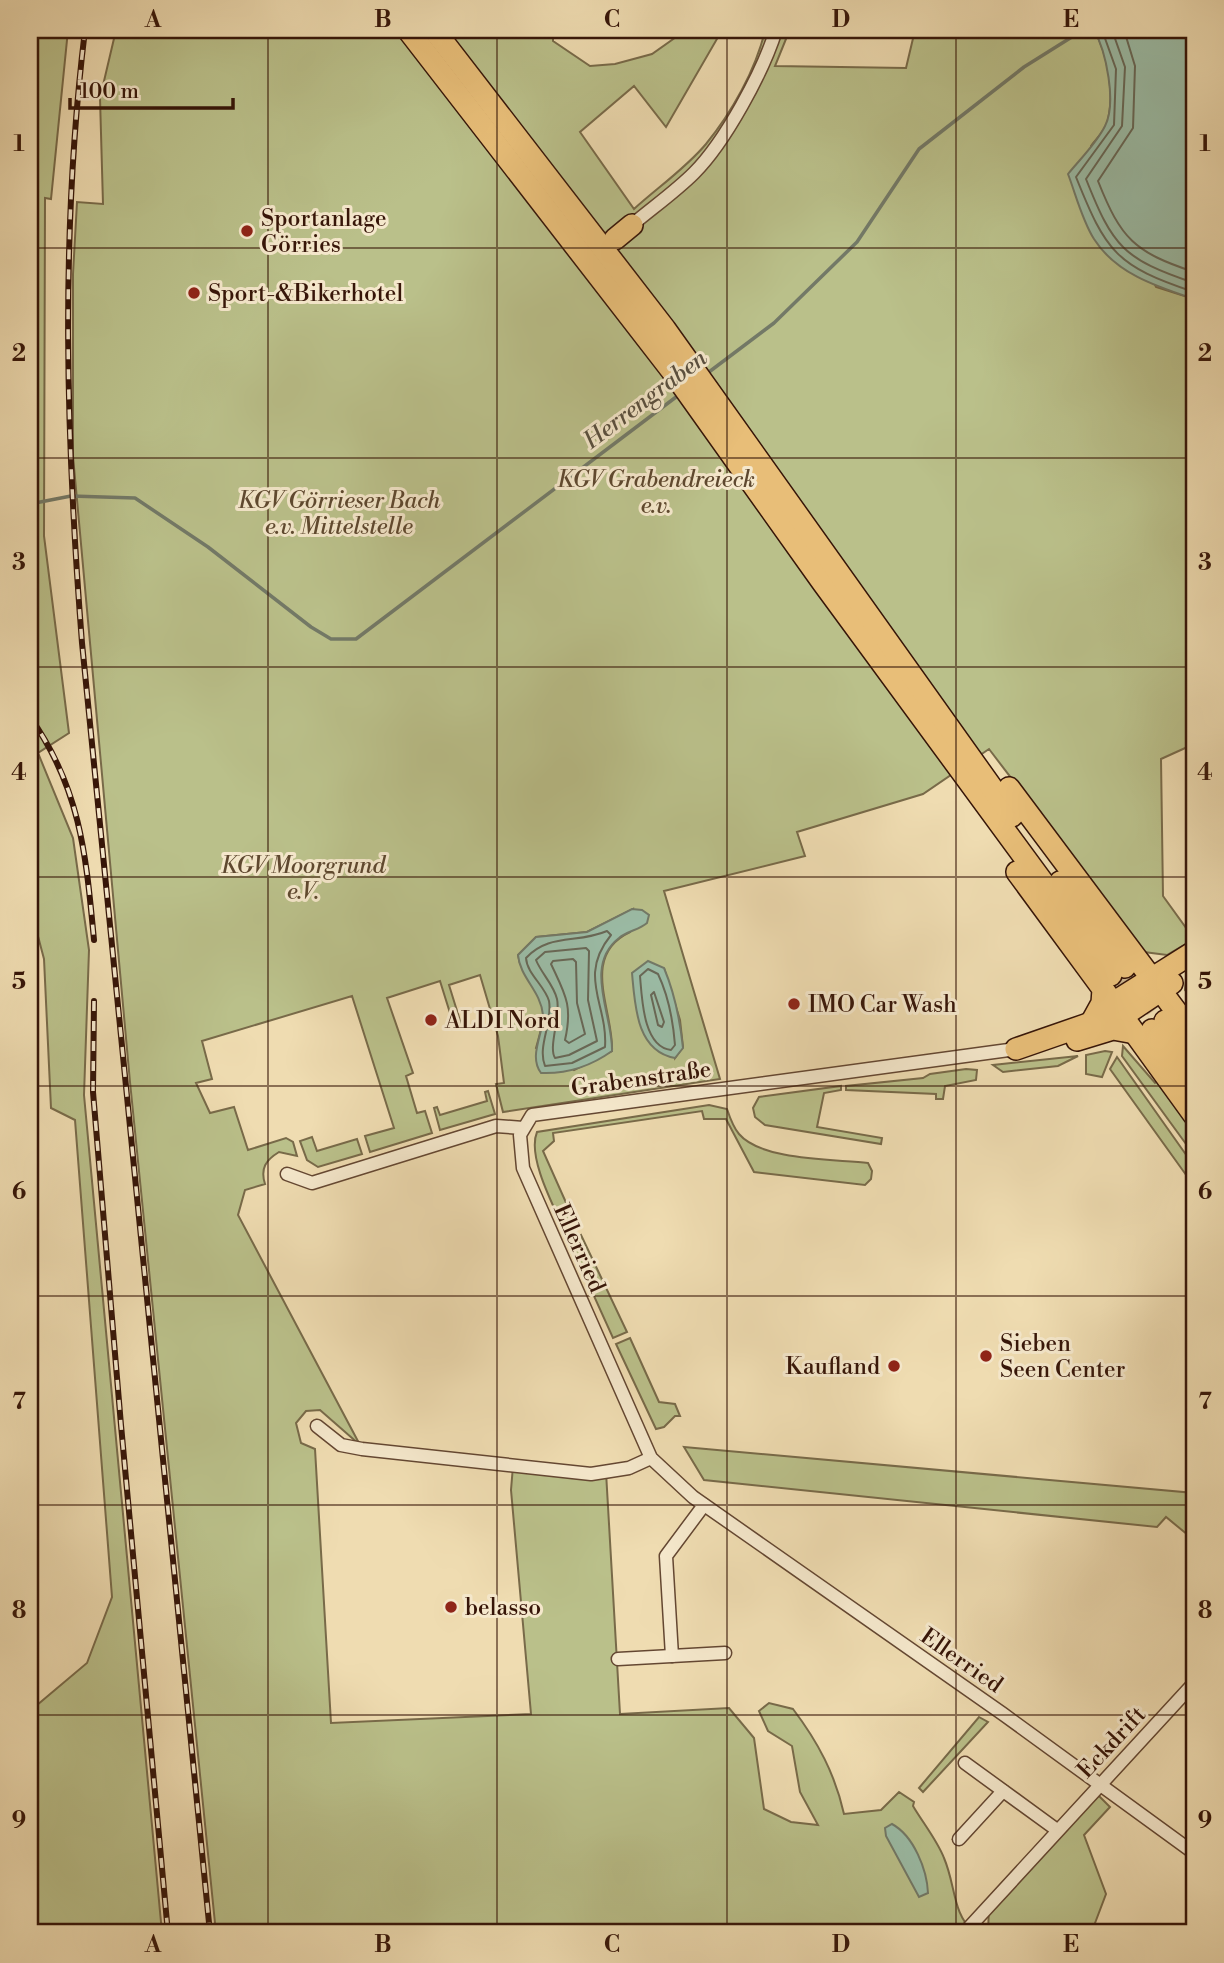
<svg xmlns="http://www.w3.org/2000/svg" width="1224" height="1963" font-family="'Libre Bodoni',serif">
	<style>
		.green { fill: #bac08a; stroke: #786a49; stroke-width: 2; fill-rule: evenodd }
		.water { fill: #9bbca6; stroke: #737967; stroke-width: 2 }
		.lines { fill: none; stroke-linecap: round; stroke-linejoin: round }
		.shore { stroke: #686857; stroke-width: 2 }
		.stream { stroke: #737967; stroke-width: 3.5 }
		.highway-tunnel { stroke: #cab48f; stroke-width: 21; stroke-dasharray: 21 10; stroke-linecap: butt }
		.street-casing { stroke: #644732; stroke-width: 15 }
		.highway-casing { stroke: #361508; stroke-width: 24 }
		.street { stroke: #f5e8cc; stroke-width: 12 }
		.highway { stroke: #e8be78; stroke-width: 21 }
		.rail-casing { stroke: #361508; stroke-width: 6 }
		.rail { stroke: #f5e8cc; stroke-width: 3.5; stroke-dasharray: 10; stroke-linecap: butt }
		.grid { fill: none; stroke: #361508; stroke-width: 2; stroke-opacity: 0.55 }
		.poi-dot { fill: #8f2418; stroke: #f5e8cc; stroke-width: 2.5 }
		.labels { text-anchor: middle; stroke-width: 6; stroke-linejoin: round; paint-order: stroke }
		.poi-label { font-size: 23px; fill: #361508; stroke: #f5e8cc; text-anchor: start }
		.park-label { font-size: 23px; font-style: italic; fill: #5e482f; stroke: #f5e8cc }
		.street-label { font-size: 23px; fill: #361508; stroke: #f5e8cc }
		.water-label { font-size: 24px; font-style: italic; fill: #594f3f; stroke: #f5e8cc }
		.neatline { fill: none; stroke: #361508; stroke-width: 2.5 }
		.grid-label { font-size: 23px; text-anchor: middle; font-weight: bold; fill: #361508 }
	</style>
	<rect width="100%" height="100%" fill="#efdcb1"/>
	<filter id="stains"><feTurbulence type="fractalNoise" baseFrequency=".00286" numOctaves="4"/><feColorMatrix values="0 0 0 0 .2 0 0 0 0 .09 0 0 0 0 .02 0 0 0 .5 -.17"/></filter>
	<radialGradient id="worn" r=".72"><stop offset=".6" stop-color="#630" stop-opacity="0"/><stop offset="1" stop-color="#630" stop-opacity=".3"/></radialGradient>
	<!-- green -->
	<g class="green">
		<polygon points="30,30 68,30 51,199 45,198 44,536 69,733 38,753 73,838 89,950 84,1095 162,1933 30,1933 30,1711 87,1663 112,1597 75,1120 51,1108 44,959 30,906"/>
		<path d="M116,30h437v11l37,25 25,-2 37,-10 34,-24 35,2 -55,95 -32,-41 -54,46 54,77c23,-21 52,-41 72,-65 26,-32 49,-73 59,-113l23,3 -13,32 131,2 9,-38h179c14,24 21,65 13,93 -2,8 -11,16 -16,23l65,141 38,12v445l-33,15 2,137 31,43 -27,16 -23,-3 -155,-203 -66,45 -126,38 8,24 -141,35 56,188 -217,33 -7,-28 8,-1 -6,-47 -18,-61 -31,10 13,42 -7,2 -15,-48 -53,17 26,75 -7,3 11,37 8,-2 7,22 -62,19 -5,-16 29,-8 -42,-132 -150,45 10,38 -16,4 14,30 24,-6 14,43 38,-12 7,4 4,14 -18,-4c-13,8 -19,16 -14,32l-20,6 -7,25 122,230 -40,-35 -14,1 -10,12 5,20 14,6 16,274 200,-9 -20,-224 2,-24 93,6 14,242 109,-6 25,30 10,71 27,13 27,3 -18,-33 -8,-46 -24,-15 -9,-20 10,-8 24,6c25,33 42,65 51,105l37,-4 18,-18 15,10 -1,4c10,17 24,34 31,52 12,28 8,55 30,75h-758l-86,-851 -57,-626v-182l4,-72 26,2 -3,-106zM633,909l-3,23c-51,24 -16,79 -18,119l-38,19 -38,-22c4,-15 10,-31 6,-46 -5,-18 -22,-28 -24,-47l18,-18 51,-5zM664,968l16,52 3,27 -8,11z"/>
		<polygon points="1194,971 1194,1002 1185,990 1186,978"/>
		<polygon points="1123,1046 1155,1083 1159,1080 1194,1121 1194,1155 1122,1056"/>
		<polygon points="1105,1051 1112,1052 1102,1077 1086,1074 1086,1055"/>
		<polygon points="1078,1056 1058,1066 1003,1072 993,1065"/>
		<polygon points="1117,1057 1194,1166 1194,1186 1110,1069"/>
		<polygon points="966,1069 977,1070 976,1080 945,1086 943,1099 936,1099 936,1094 846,1090 846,1086 923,1078 930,1074"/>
		<polygon points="841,1086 841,1090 824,1093 817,1127 882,1138 881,1144 765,1125 755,1117 753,1108 759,1097"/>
		<polygon points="488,1091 495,1114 440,1130 434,1108 437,1107 440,1115 487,1101 485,1092"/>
		<path d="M709,1105l18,4c3,9 6,18 12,25 23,27 95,25 129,29l4,8 -1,8 -6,6 -111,-13 -28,-53h-22l-2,-8 -149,22 1,8 -11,10 33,74 -13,2c-10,-22 -36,-71 -26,-95z"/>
		<polygon points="312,1137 317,1151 357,1139 362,1154 318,1167 307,1160 300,1141"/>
		<polygon points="581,1235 627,1332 613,1338 570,1243"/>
		<polygon points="630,1338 659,1402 675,1404 680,1416 675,1416 664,1427 656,1429 616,1344"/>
		<polygon points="684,1447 1194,1493 1194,1540 1166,1517 1157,1527 704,1480"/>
		<polygon points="979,1717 988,1722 923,1792 919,1788"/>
		<polygon points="1094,1791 1110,1807 1084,1835 1106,1894 1092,1931 1090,1933 988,1933 989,1906"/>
	</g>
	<!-- water -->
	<g class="water">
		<path d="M1094,30h100v269c-36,-12 -78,-25 -100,-60 -12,-19 -18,-44 -26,-65 12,-15 28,-30 37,-48 12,-23 1,-75 -11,-96z"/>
		<path d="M632,909l10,1 7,5 -2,8c-8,7 -20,8 -28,15 -36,28 -6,77 -7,113 -21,15 -46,23 -71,22 -13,-17 3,-40 2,-58 -2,-24 -23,-37 -25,-60l18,-18 51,-5z"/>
		<path d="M648,961l16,7c11,26 16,52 19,80l-8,10c-39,-7 -40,-53 -43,-85z"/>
		<path d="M892,1824c22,12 35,46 36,69l-9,4 -33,-61 -1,-8z"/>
	</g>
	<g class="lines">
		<!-- shore -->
		<g class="shore">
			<path d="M1102,30l14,39 -2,56 -38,52c30,75 40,89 118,115"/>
			<path d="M1112,30l13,37 -3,59 -36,53c27,68 37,80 108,104"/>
			<path d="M1124,30l11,36 -2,62 -35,53c23,58 36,71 96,91"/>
			<path d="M607,931l4,4c-34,42 -3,69 -6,112l-33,16 -27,3c-8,-20 8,-43 4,-65 -4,-15 -22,-27 -23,-43 23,-25 51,-14 81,-27z"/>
			<path d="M586,948l3,3 -1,49 9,41 -28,14 -14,3c-7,-11 6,-42 2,-59 -3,-14 -16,-26 -21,-39l9,-8z"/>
			<path d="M573,959l3,3 1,41 8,31 -16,9 -4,-3c8,-35 0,-46 -14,-76l2,-3z"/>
			<path d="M648,969l10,5c11,23 15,46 17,71l-4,5c-28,-3 -29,-52 -31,-74z"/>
			<polygon points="654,992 664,1022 662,1027 658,1025 651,995"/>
		</g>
		<!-- stream -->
		<g class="stream">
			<polyline points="705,375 774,323 857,242 919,149 1024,67 1083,30"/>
			<polyline points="30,504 71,496 135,498 208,547 311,627 331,639 356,639 680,394"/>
		</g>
		<!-- highway-tunnel -->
		<g class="highway-tunnel">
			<polyline points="1125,967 1165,1021"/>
			<polyline points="1111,975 1152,1030"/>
		</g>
		<defs>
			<g id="street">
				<path d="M632,225c20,-17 43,-33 62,-52 31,-31 69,-101 82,-143"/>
				<polyline points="1016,1049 532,1115 520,1135 523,1168 651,1458 693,1497 1003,1714 1194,1853"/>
				<polyline points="287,1174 312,1183 496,1126 523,1128"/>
				<polyline points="317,1426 341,1445 362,1449 591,1474 629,1468 651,1458"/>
				<polyline points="672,1656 666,1556 704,1505"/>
				<polyline points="618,1659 725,1653"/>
				<polyline points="965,1763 1057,1830"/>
				<polyline points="959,1839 1003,1791"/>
				<polyline points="964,1933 1194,1683"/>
			</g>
			<g id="highway">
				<polyline points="408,30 672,371 823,583 1111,975"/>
				<polyline points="434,30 665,329 1012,816"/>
				<polyline points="615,239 632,225"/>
				<polyline points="1009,788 1194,1035"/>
				<polyline points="1017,872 1103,989 1102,1003 1091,1023"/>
				<polyline points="1060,882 1125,967"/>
				<polyline points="1105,992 1194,1115"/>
				<polyline points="1165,1021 1194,1062"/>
				<polyline points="1111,1024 1172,983"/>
				<polyline points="1152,1030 1194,1088"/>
				<polyline points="1077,1040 1113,1029 1135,1033"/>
				<polyline points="1016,1049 1091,1023 1113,1003 1194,952"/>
			</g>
		</defs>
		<!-- street casing -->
		<use href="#street" class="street-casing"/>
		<!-- highway casing -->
		<use href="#highway" class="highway-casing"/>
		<!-- street -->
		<use href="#street" class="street"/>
		<!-- highway -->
		<use href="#highway" class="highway"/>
		<defs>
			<g id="rail">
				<path d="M85,30c-25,205 -19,408 -3,613l128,1290"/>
				<path d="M30,717c51,72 56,139 64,223"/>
				<polyline points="94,1001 93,1092 121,1425 168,1933"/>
			</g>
		</defs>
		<!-- rail casing -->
		<use href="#rail" class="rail-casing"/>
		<!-- rail -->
		<use href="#rail" class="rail"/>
	</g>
	<!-- grid -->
	<path class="grid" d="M268,30v1903M497,30v1903M727,30v1903M956,30v1903M30,248h1164M30,458h1164M30,667h1164M30,877h1164M30,1086h1164M30,1296h1164M30,1505h1164M30,1715h1164"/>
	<!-- markers -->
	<g class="poi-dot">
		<circle cx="247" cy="231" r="7"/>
		<circle cx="194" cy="293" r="7"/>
		<circle cx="794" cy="1004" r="7"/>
		<circle cx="431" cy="1020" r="7"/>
		<circle cx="986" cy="1356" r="7"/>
		<circle cx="894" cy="1366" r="7"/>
		<circle cx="451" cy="1607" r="7"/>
	</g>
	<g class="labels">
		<!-- poi labels -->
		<g class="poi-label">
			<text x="261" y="226">Sportanlage<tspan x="261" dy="26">Görries</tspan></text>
			<text x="208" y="301">Sport-&amp;Bikerhotel</text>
			<text x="808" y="1012">IMO Car Wash</text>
			<text x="445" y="1028">ALDI Nord</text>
			<text x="1000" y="1351">Sieben<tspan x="1000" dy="26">Seen Center</tspan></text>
			<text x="880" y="1374" text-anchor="end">Kaufland</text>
			<text x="465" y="1615">belasso</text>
		</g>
		<!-- park labels -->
		<g class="park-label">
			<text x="656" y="487">KGV Grabendreieck<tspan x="656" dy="26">e.v.</tspan></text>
			<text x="339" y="508">KGV Görrieser Bach<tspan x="339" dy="26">e.v. Mittelstelle</tspan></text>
			<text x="303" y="873">KGV Moorgrund<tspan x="303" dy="26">e.V.</tspan></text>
		</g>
		<!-- street labels -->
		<g class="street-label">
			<text transform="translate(641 1078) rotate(-8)" y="8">Grabenstraße</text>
			<text transform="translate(580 1248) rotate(66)" y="8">Ellerried</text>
			<text transform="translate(962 1660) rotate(35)" y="8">Ellerried</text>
			<text transform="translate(1111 1742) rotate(-47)" y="8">Eckdrift</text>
		</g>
		<!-- water labels -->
		<g class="water-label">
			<text transform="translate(645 399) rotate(-37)" y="8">Herrengraben</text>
		</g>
	</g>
	<!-- margin -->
	<rect width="1224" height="1963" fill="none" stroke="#efdcb1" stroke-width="77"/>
	<!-- scale -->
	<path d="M70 98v10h163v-10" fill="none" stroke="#361508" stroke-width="3.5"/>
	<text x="80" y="98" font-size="21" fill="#361508" stroke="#f5e8cc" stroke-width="5" paint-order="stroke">100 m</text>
	<rect x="38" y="38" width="1148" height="1886" class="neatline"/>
	<g class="grid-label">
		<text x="153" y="27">A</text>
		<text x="383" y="27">B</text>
		<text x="612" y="27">C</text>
		<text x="841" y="27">D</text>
		<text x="1071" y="27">E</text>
		<text x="19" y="151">1</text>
		<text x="1205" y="151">1</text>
		<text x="19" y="361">2</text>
		<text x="1205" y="361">2</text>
		<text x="19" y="570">3</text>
		<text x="1205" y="570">3</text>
		<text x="19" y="780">4</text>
		<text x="1205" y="780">4</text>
		<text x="19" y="989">5</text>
		<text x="1205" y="989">5</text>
		<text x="19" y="1199">6</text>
		<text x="1205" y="1199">6</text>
		<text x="19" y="1409">7</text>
		<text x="1205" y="1409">7</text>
		<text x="19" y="1618">8</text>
		<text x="1205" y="1618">8</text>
		<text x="19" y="1828">9</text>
		<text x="1205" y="1828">9</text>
		<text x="153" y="1952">A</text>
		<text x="383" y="1952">B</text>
		<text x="612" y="1952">C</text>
		<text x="841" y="1952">D</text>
		<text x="1071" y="1952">E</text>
	</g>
	<rect width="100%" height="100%" filter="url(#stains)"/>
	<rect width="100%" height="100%" fill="url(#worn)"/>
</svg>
